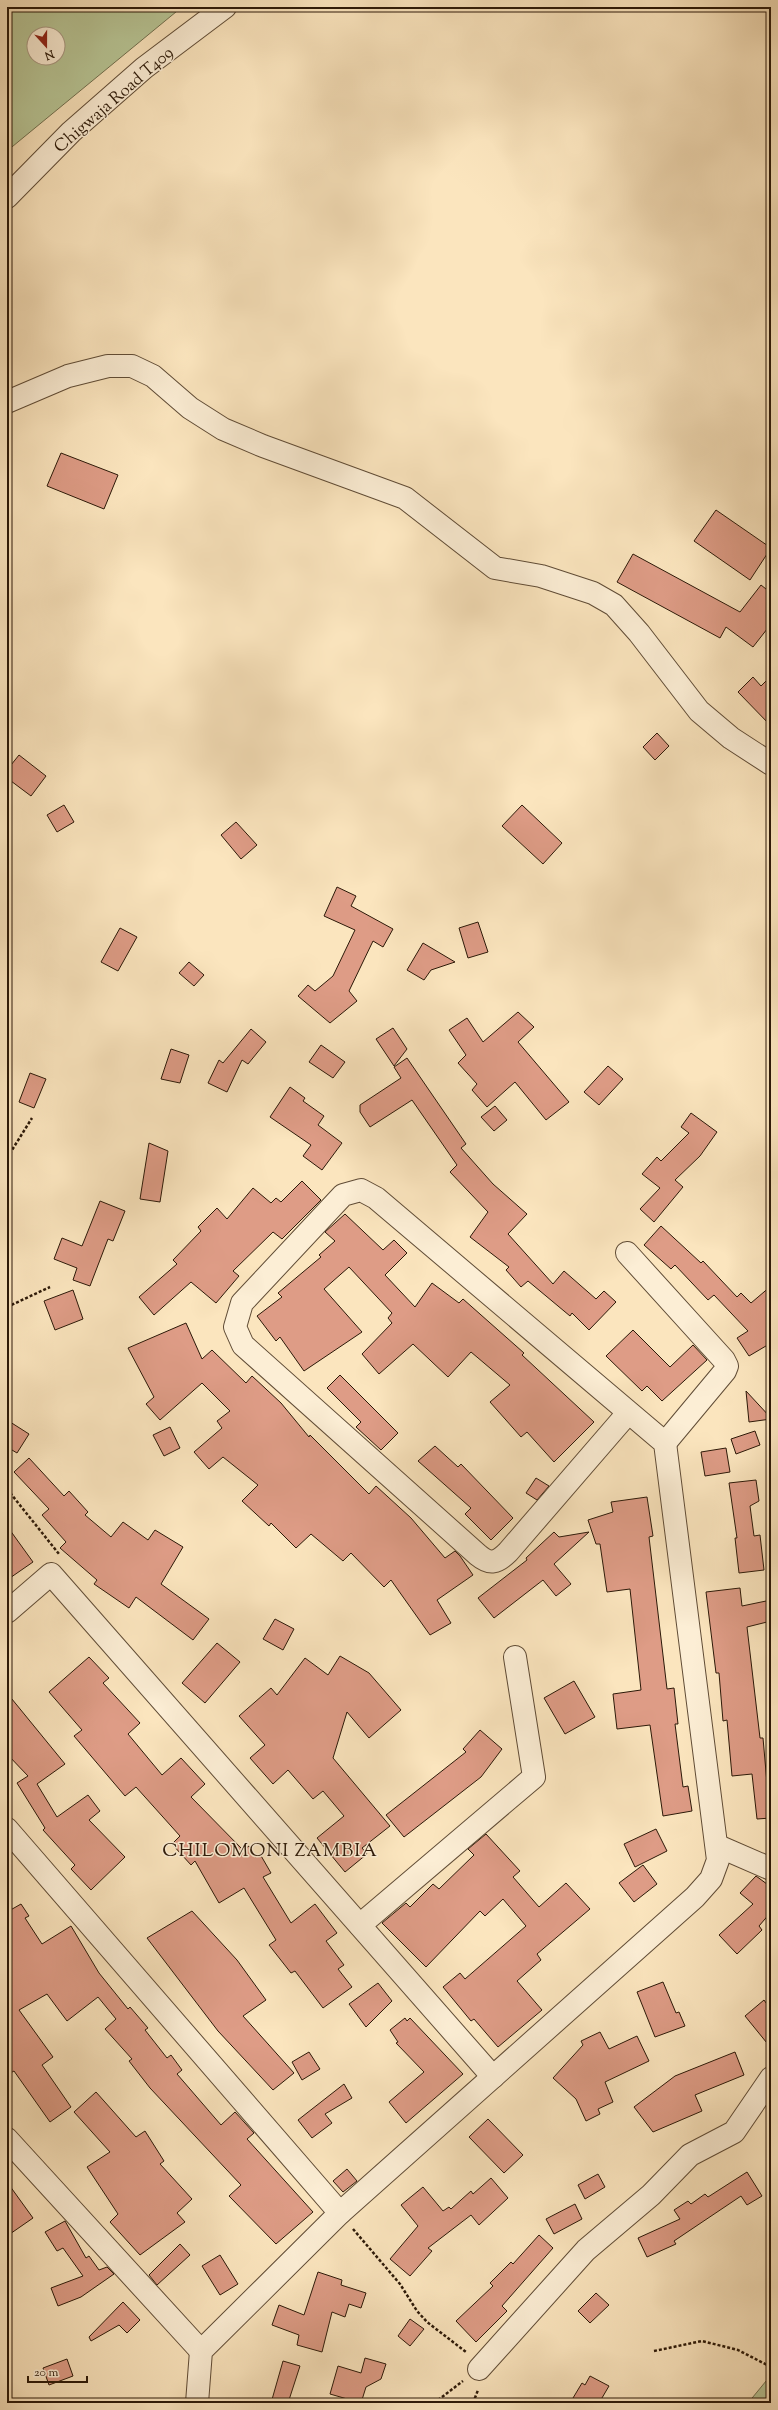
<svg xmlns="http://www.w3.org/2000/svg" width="778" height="2410" font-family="'Sorts Mill Goudy',serif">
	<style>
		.green { fill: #b8c696; stroke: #72704f; fill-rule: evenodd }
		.building { fill: #de9c86; stroke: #2c1908 }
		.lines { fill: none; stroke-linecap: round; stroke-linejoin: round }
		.minor-casing { stroke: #604c36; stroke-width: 24 }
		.tertiary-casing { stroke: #604c36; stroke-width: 24 }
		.path { stroke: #2c1908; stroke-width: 2.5; stroke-dasharray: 3 2; stroke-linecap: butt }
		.minor { stroke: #fceed5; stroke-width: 22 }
		.tertiary { stroke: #fceed5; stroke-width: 22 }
		.labels { text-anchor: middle; stroke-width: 3; stroke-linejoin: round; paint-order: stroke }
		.street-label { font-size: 17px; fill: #2c1908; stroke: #fceed5 }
		.quarter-label { font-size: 19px; letter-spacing: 1px; fill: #2c1908; stroke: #fceed5 }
	</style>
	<rect width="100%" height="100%" fill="#fbe5be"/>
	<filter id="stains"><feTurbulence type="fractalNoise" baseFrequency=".005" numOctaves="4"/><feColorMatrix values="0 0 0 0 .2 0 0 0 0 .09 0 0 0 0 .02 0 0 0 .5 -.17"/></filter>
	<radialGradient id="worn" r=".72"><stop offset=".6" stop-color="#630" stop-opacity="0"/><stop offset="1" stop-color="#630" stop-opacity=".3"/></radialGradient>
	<!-- green -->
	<g class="green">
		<path d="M7,7h175l-175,144zM34,34h24v24h-24z"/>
		<polygon points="771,2375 771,2403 748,2403"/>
	</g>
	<!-- building -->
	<g class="building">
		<polygon points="61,453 118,475 104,509 47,486"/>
		<polygon points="716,510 771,548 750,580 694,541"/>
		<polygon points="633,554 740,612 761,585 771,593 771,624 753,647 726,627 720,638 617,582"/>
		<polygon points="771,676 771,726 738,692 753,677 761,686"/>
		<polygon points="657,733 669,746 655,760 643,747"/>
		<polygon points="19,755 46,776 31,796 7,778 7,770"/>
		<polygon points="64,805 74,822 57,832 47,815"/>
		<polygon points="522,805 562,843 543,864 502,826"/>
		<polygon points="236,822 257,845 241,859 221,835"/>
		<polygon points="337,887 356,896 351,906 393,929 383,947 373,941 349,991 357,1001 330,1023 298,996 308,985 315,991 333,976 355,930 324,916"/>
		<polygon points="478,922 488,952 468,958 459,928"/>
		<polygon points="120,928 137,937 118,971 101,962"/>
		<polygon points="423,943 455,962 431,970 424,980 407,970"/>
		<polygon points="189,962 204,975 194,986 179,973"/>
		<polygon points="518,1012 534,1027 518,1042 569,1102 546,1120 515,1082 487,1107 472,1090 477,1084 458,1063 466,1055 449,1030 467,1018 483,1042"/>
		<polygon points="393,1028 407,1049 394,1066 376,1039"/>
		<polygon points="251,1029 266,1042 248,1064 242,1060 227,1092 208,1083 219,1060 223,1063"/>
		<polygon points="321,1045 345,1062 333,1078 309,1062"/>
		<polygon points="171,1049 189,1055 180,1083 161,1079"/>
		<polygon points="407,1058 466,1144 461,1148 493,1184 527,1214 508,1234 553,1284 564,1271 596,1299 604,1291 616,1302 589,1330 572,1313 570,1316 528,1281 521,1287 506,1270 509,1267 470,1237 488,1212 450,1172 457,1165 412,1100 370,1127 360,1112 360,1105 401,1078 394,1067"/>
		<polygon points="608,1066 623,1079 599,1105 584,1092"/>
		<polygon points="30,1073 46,1079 34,1108 19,1102"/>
		<polygon points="290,1087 305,1098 303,1101 324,1116 318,1125 342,1143 322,1170 303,1156 311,1145 270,1117"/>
		<polygon points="495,1106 507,1120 494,1131 481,1117"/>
		<polygon points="691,1113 717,1132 700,1156 675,1180 683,1187 654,1222 640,1209 660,1188 642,1174 657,1157 661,1161 689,1133 681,1127"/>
		<polygon points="149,1143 168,1151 160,1202 140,1199"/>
		<polygon points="302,1181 321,1200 282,1239 273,1232 233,1271 239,1276 216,1303 191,1282 154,1315 139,1297 177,1264 173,1260 201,1231 198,1227 217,1208 227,1219 253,1188 271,1203 276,1198 281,1202"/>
		<polygon points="100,1201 125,1211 113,1241 108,1239 90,1286 73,1280 77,1268 54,1259 62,1238 82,1246"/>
		<polygon points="345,1214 383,1250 394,1240 407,1253 385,1275 415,1307 432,1283 459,1303 463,1299 524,1353 522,1355 594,1422 554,1462 527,1432 521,1437 490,1402 510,1385 471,1352 448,1377 413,1344 379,1374 362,1354 392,1323 388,1318 392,1313 349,1267 324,1289 362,1332 304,1371 280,1337 276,1341 257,1316 282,1297 278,1293 321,1257 319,1255 335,1241 325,1232"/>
		<polygon points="661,1226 701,1263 703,1261 737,1297 741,1293 751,1303 771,1286 771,1343 749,1356 737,1338 748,1331 714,1295 708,1300 675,1265 671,1269 644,1245"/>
		<polygon points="73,1290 83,1319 55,1330 44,1301"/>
		<polygon points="186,1323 202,1359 212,1350 246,1383 252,1376 281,1403 309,1437 310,1435 369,1494 376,1486 411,1518 445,1558 455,1551 460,1556 473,1575 437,1600 451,1623 430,1635 391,1580 384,1587 351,1553 343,1561 311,1534 296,1548 271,1523 269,1526 242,1501 258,1485 223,1457 209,1469 194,1452 222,1428 217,1421 230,1411 202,1383 160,1420 146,1404 154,1397 128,1348"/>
		<polygon points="633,1330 670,1367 693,1345 707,1360 662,1401 647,1386 642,1391 606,1356"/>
		<polygon points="340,1375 398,1433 381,1450 356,1427 361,1422 327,1388"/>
		<polygon points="746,1391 771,1418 771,1419 749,1422"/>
		<polygon points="7,1420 29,1434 17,1453 7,1447"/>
		<polygon points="170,1427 180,1448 164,1456 153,1435"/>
		<polygon points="755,1431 760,1445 736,1454 731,1439"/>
		<polygon points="435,1446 458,1467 461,1464 513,1518 491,1540 465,1514 471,1508 418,1461"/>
		<polygon points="726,1448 730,1472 705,1476 701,1452"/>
		<polygon points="29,1458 64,1496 69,1491 88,1512 85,1515 111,1537 123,1522 148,1540 155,1530 183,1547 161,1584 209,1619 193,1640 136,1597 129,1608 94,1584 97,1580 60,1548 66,1542 42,1515 49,1509 14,1472"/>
		<polygon points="536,1478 549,1486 537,1500 526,1493"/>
		<polygon points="756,1480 759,1501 750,1506 754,1536 760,1535 764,1570 739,1573 735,1538 737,1538 729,1483"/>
		<polygon points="647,1497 653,1536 649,1537 667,1689 674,1688 678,1724 675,1724 683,1787 688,1786 692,1811 663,1816 650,1725 617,1729 613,1694 641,1690 630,1589 607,1592 600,1544 596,1544 588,1520 613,1512 611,1502"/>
		<polygon points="7,1526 33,1562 7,1580"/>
		<polygon points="554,1532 559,1537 589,1532 554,1564 571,1584 556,1596 543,1580 494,1618 478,1598 527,1560 526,1558"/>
		<polygon points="740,1588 742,1606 771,1600 771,1621 747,1627 760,1738 763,1738 767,1783 771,1782 771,1798 769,1798 771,1818 757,1819 752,1774 732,1776 727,1720 723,1721 719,1673 716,1673 706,1592"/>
		<polygon points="275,1619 294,1629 283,1650 263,1639"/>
		<polygon points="217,1643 240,1662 205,1703 182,1683"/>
		<polygon points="340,1656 369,1673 401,1710 369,1738 347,1712 333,1758 390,1826 362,1848 367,1854 345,1872 317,1838 344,1816 323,1791 313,1799 288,1770 273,1784 250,1758 265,1745 239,1716 271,1688 277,1695 305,1658 328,1675"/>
		<polygon points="89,1657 109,1678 103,1683 140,1723 128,1734 162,1775 181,1758 205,1784 191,1797 243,1850 249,1846 255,1857 260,1854 271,1873 263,1877 291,1923 315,1904 337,1933 326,1941 344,1965 338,1969 352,1987 323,2008 295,1971 291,1973 269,1945 276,1940 244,1888 219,1903 195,1861 191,1865 172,1844 180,1836 136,1787 125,1796 74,1736 82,1730 49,1692"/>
		<polygon points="574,1681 595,1717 565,1734 544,1698"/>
		<polygon points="7,1693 65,1764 37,1784 57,1817 88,1795 100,1811 89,1820 125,1857 91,1890 71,1869 75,1865 43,1830 45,1828 17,1783 28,1776 7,1754"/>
		<polygon points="480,1730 502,1749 481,1777 404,1837 386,1815 466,1752 463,1749"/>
		<polygon points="656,1829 667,1851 635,1867 624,1844"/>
		<polygon points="486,1834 520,1871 513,1877 539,1907 566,1883 590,1909 537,1954 541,1960 517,1981 542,2010 498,2047 474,2019 471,2021 443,1987 460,1973 465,1979 526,1926 503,1899 485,1916 480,1911 426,1967 382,1923 406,1903 410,1907 433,1884 439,1889 474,1855 468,1849"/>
		<polygon points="643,1865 657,1884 634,1902 619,1883"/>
		<polygon points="756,1876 771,1887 771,1912 759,1926 762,1930 737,1954 719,1935 753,1904 740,1893"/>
		<polygon points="21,1904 29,1916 25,1918 42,1944 71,1926 99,1973 128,2009 130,2007 148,2028 145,2030 167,2058 171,2055 182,2070 177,2074 221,2125 235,2112 254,2133 247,2139 313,2212 276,2244 229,2196 241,2185 150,2088 129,2061 132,2059 105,2029 116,2019 98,1997 67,2021 47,1994 19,2010 53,2057 42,2065 71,2107 50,2122 14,2071 7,2075 7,1912"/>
		<polygon points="192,1911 237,1960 266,2000 243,2016 294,2073 273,2090 218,2031 147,1938"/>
		<polygon points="663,1982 676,2013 679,2012 685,2026 655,2037 637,1992"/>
		<polygon points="378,1983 392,2001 366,2027 349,2004"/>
		<polygon points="764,2000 771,2010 771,2048 745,2016"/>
		<polygon points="405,2018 407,2021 410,2018 463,2074 406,2123 389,2102 424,2072 396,2043 398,2042 390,2030"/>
		<polygon points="600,2032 609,2049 637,2036 649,2061 605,2082 613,2102 598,2109 600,2114 586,2121 576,2099 553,2078 583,2045 581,2041"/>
		<polygon points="309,2052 320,2069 302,2080 292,2062"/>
		<polygon points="735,2052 744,2075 695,2095 702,2111 653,2132 634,2107 675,2076"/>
		<polygon points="344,2084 352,2098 325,2114 332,2123 312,2138 298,2120"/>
		<polygon points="96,2092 136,2137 145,2131 164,2161 160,2164 192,2199 177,2213 185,2222 140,2255 110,2222 118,2214 87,2167 110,2152 74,2112"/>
		<polygon points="488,2119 523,2155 504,2173 469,2137"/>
		<polygon points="347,2169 357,2181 343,2192 333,2181"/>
		<polygon points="747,2172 762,2196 747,2205 741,2196 674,2241 676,2244 647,2257 638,2238 680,2219 674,2210 688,2201 691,2204 705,2194 708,2197"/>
		<polygon points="598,2174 605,2187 585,2199 578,2185"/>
		<polygon points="491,2178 508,2198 479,2225 471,2215 428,2248 432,2251 410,2276 390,2259 418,2226 401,2205 423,2187 443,2211 449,2207 451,2209 471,2191 473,2194"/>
		<polygon points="7,2182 33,2218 7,2236"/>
		<polygon points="575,2204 582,2219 554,2234 546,2219"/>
		<polygon points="65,2221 86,2258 89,2256 99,2270 107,2267 114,2274 81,2297 58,2306 51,2288 83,2276 63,2248 57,2251 45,2232"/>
		<polygon points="539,2235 553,2248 502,2306 507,2311 476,2342 456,2321 493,2286 490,2283 511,2262 513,2264"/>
		<polygon points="180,2244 190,2255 157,2285 149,2275"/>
		<polygon points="220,2255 238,2284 220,2295 202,2266"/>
		<polygon points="318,2272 342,2280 341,2285 366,2293 361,2308 349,2304 345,2317 332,2312 322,2352 297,2345 299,2335 272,2325 279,2305 304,2315"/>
		<polygon points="596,2293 609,2305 590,2323 578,2311"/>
		<polygon points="123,2302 140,2320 127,2333 119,2325 91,2341 89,2337"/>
		<polygon points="410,2319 424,2329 410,2346 398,2336"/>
		<polygon points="365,2358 386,2364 381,2379 366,2387 361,2403 330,2394 338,2366 361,2373"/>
		<polygon points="67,2359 73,2376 49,2385 43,2368"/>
		<polygon points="283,2361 300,2366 288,2403 271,2403"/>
		<polygon points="590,2376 609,2386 599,2403 570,2403 582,2383 585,2385"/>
	</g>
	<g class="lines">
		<defs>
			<g id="minor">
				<polyline points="7,402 68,376 108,366 132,366 153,376 190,408 223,429 263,446 405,498 495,568 541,576 593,593 614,605 639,633 699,711 731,738 771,764"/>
				<polyline points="627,1253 724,1360 727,1366 725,1371 665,1443"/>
				<polyline points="7,1612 51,1574 493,2077"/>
				<polyline points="7,1829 340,2213"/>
				<polyline points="718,1846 771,1869"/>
				<polyline points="360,1925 534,1777 515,1657"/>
				<polyline points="7,2139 201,2351"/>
				<polyline points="479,2369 586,2250 651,2195 690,2155 734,2132 771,2078"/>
				<path d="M197,2403l4,-52 139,-138 355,-316 16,-18 7,-19 -53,-417 -289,-245 -15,-8 -18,5 -101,108 -7,24 8,18 235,210c12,10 19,8 30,-3l120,-139"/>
			</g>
			<polyline id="tertiary" points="7,197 71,132 144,68 225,7"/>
		</defs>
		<!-- minor casing -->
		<use href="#minor" class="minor-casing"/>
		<!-- tertiary casing -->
		<use href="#tertiary" class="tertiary-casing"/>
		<!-- path -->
		<g class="path">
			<polyline points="7,1158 32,1118"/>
			<polyline points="7,1307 50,1287"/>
			<polyline points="7,1489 59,1554"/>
			<polyline points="353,2229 400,2284 417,2311 427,2322 466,2352"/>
			<polyline points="654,2351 702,2341 738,2350 771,2367"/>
			<polyline points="434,2403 463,2381"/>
			<polyline points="473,2403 478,2390"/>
		</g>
		<!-- minor -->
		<use href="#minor" class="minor"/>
		<!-- tertiary -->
		<use href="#tertiary" class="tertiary"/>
	</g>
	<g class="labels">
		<!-- street labels -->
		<g class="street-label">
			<text transform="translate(113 99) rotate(-41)" y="6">Chigwaja Road T409</text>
		</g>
		<!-- quarter labels -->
		<g class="quarter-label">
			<text x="270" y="1856">CHILOMONI ZAMBIA</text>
		</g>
	</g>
	<!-- margin -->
	<rect width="778" height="2410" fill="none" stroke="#fbe5be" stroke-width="24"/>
	<rect x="8" y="8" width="762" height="2394" fill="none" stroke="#2c1908" stroke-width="2"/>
	<rect x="12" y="12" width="754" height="2386" fill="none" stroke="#2c1908"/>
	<!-- north arrow -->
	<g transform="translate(46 46) rotate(159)"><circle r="19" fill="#fceed5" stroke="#a99983"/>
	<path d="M0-3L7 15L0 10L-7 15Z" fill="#8f2418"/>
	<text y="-6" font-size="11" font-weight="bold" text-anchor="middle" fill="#2c1908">N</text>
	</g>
	<!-- scale -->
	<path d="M28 2376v6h59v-6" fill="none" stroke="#2c1908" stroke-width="2"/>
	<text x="34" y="2376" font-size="12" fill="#2c1908" stroke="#fceed5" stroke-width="3" paint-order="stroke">20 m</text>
	<rect width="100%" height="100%" filter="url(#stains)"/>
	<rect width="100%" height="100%" fill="url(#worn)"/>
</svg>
